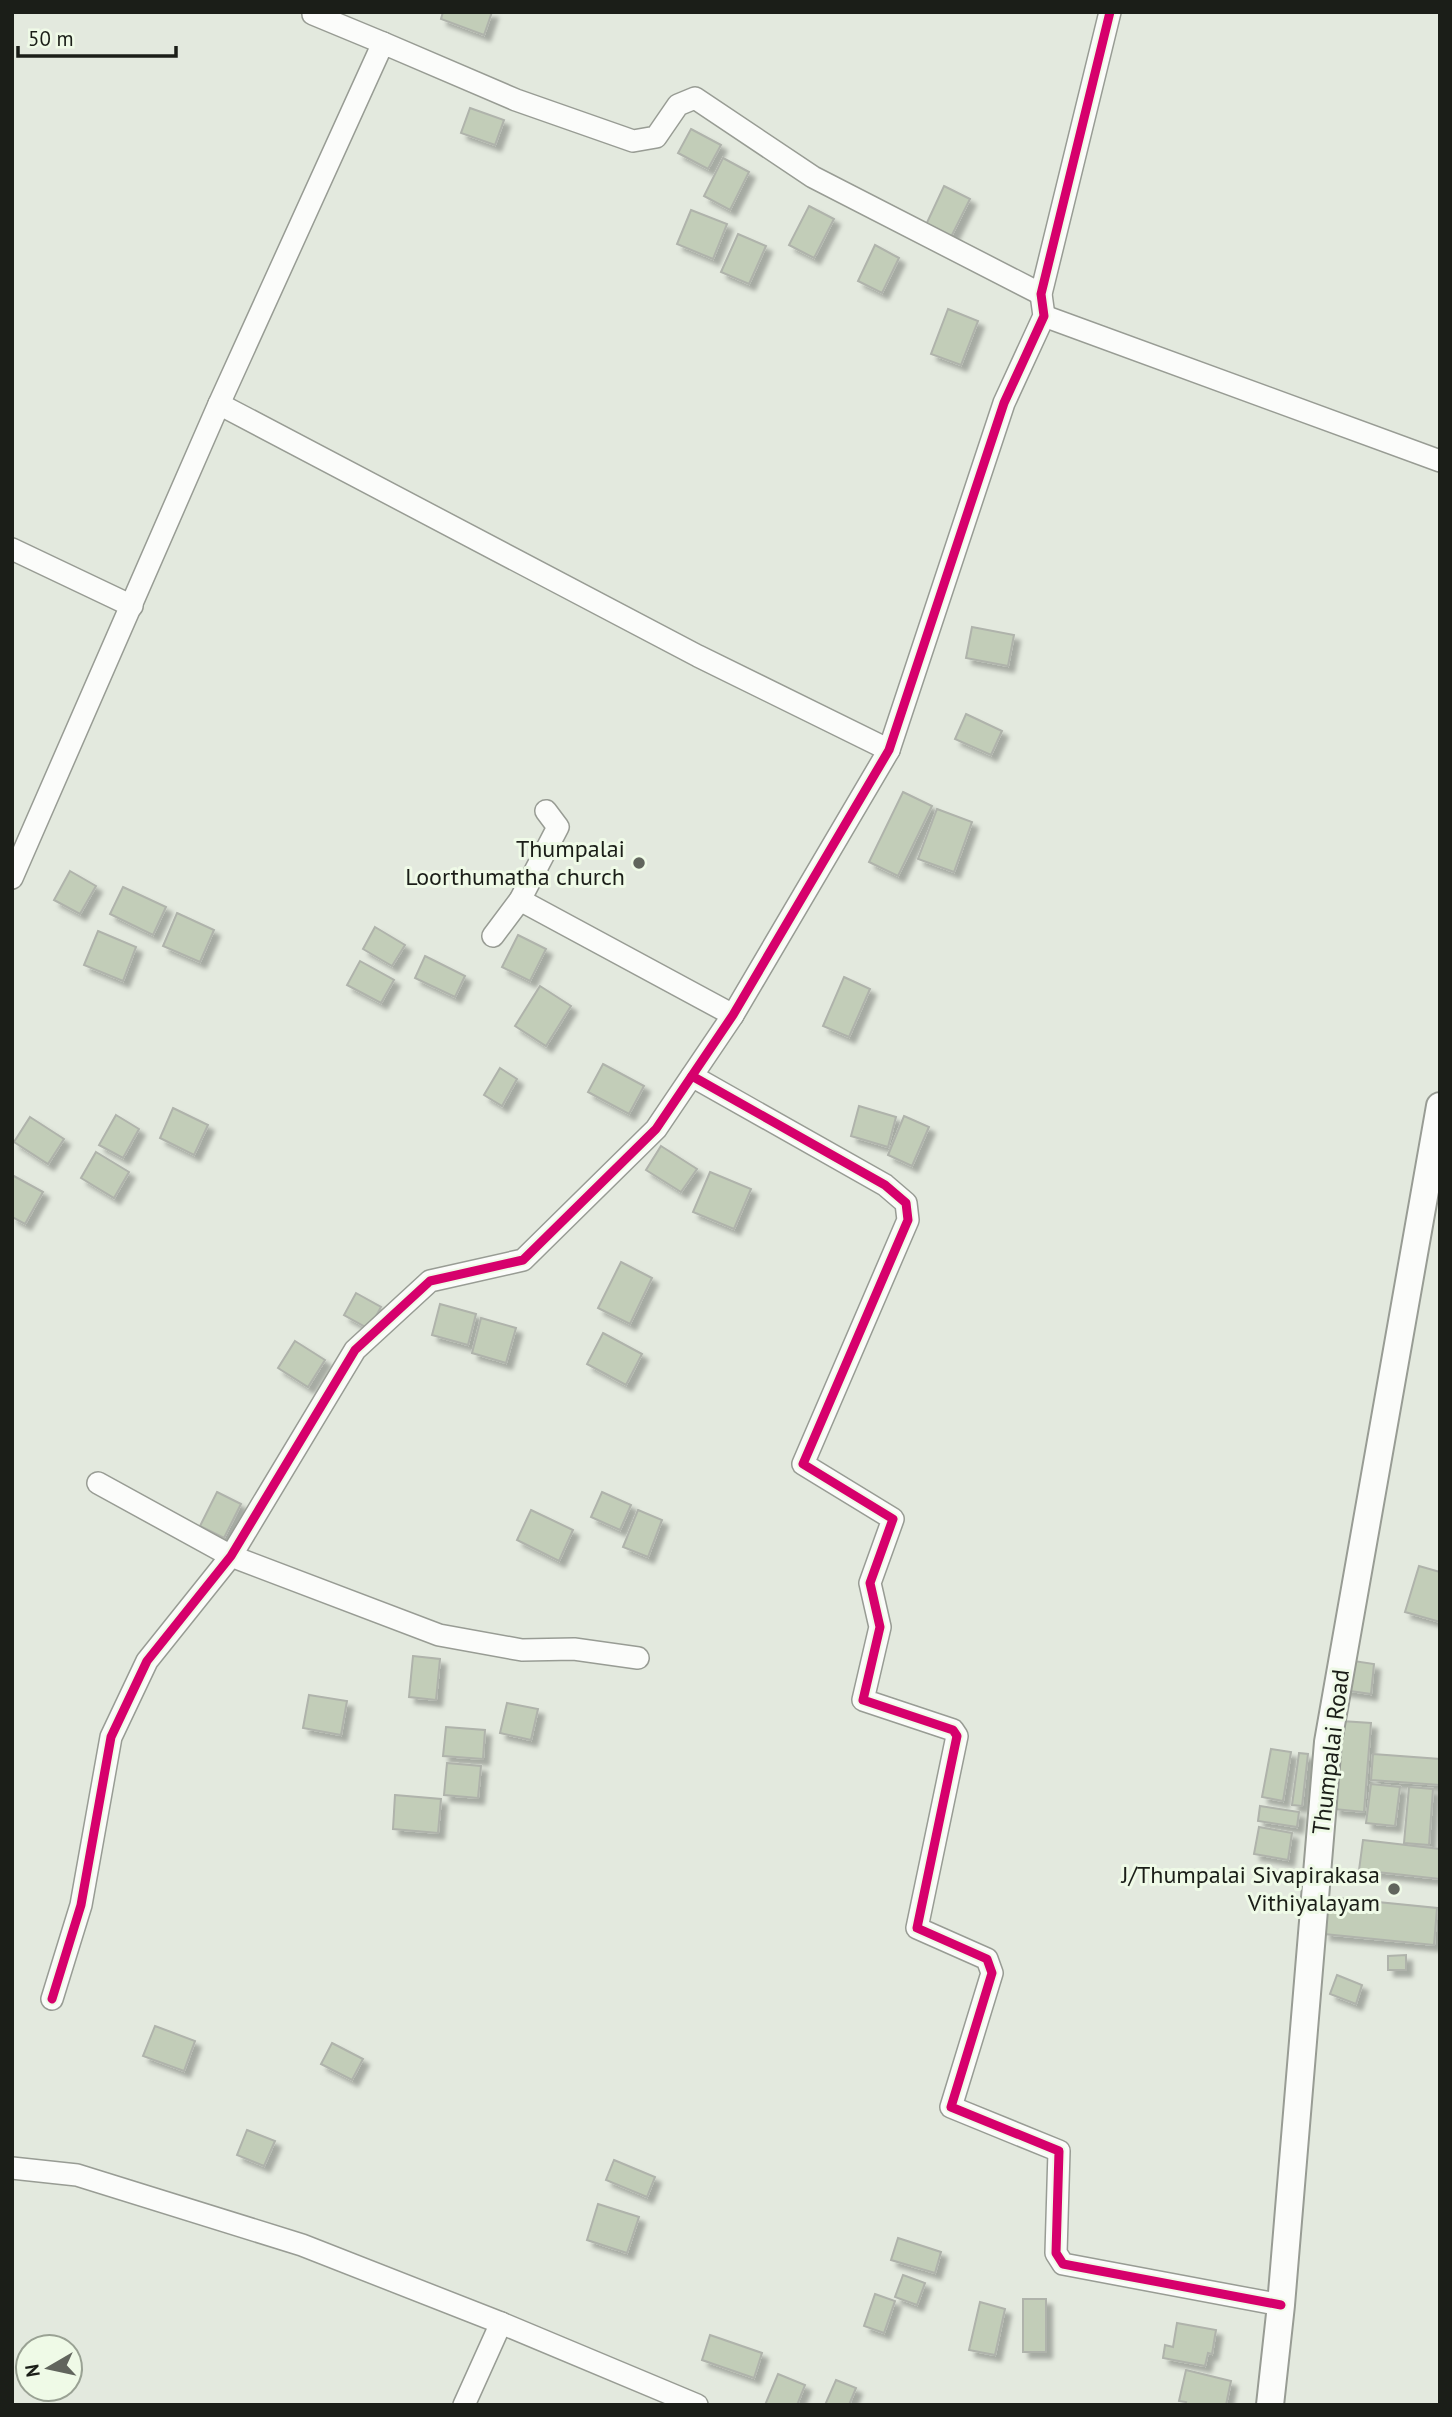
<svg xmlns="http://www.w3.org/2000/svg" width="1452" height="2417" font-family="'PT Sans',sans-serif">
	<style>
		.building { fill: #c2cdb8; stroke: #afb3ab; stroke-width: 2; filter: url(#shadow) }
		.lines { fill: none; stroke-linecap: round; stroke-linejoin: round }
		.minor-casing { stroke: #989c94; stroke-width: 24 }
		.tertiary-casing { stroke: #989c94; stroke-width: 30 }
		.minor { stroke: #fbfcfa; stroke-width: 21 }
		.tertiary { stroke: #fbfcfa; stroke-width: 26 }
		.cycleway-casing { stroke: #effae7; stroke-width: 13 }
		.cycleway { stroke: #d6006c; stroke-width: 9 }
		.poi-dot { fill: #61655d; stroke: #effae7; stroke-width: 2.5 }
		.labels { text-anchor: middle; stroke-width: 6; stroke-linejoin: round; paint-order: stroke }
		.poi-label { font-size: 24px; fill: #1b1e18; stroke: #effae7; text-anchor: end }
		.street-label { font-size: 24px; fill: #1b1e18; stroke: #effae7 }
	</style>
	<defs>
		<filter id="shadow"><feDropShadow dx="6" dy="6" stdDeviation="2" flood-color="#0004"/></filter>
	</defs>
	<rect width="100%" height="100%" fill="#e3e9de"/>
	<!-- building -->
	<g class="building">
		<polygon points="443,12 492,12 484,35 441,19"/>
		<polygon points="470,108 504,120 495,145 461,133"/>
		<polygon points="691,129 721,145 708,169 678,153"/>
		<polygon points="723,158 749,172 730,210 704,196"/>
		<polygon points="944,186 970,199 949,241 924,229"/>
		<polygon points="809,206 834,219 814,258 789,245"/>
		<polygon points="691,210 727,224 713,259 677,244"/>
		<polygon points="738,234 766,246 749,284 721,272"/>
		<polygon points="875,245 899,258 882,293 858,281"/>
		<polygon points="948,309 978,321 961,365 931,354"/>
		<polygon points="972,627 1014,635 1008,666 966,658"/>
		<polygon points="966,714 1002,731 991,755 955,739"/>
		<polygon points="903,792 932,806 898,876 869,862"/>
		<polygon points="937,809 972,822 954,872 918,859"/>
		<polygon points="70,871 96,886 80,914 54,900"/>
		<polygon points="123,887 166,907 153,935 110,914"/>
		<polygon points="177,913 214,930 200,962 163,946"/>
		<polygon points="375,927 405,945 392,966 363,949"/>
		<polygon points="98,931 136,947 123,981 84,965"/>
		<polygon points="518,935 546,949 530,981 502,967"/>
		<polygon points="425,956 465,976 455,997 415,978"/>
		<polygon points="360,961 394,980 381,1003 347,985"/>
		<polygon points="844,977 870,989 849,1037 823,1026"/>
		<polygon points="540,986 571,1006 546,1046 515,1026"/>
		<polygon points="603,1064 644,1086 629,1114 588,1092"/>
		<polygon points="500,1068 517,1079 502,1106 484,1095"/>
		<polygon points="859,1106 896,1117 888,1147 851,1136"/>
		<polygon points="173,1108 208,1125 194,1155 160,1138"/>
		<polygon points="116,1115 139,1129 123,1158 99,1145"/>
		<polygon points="904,1116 929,1127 912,1166 888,1155"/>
		<polygon points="30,1117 64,1139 48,1164 14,1142"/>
		<polygon points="661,1146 697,1169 681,1192 646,1170"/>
		<polygon points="96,1152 129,1172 114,1198 81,1178"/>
		<polygon points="710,1172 751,1189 734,1229 693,1212"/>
		<polygon points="12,1175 43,1192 25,1224 12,1217"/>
		<polygon points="621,1262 652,1278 630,1324 598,1308"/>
		<polygon points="356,1293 381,1307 369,1329 344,1315"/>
		<polygon points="440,1304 476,1314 468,1345 432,1335"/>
		<polygon points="481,1318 516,1328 506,1363 472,1353"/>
		<polygon points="603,1333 642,1354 626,1385 587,1364"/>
		<polygon points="295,1341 325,1360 308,1387 278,1368"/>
		<polygon points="217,1492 241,1504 224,1538 200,1526"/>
		<polygon points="602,1492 631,1505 620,1530 591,1517"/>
		<polygon points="531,1510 573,1530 559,1561 517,1540"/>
		<polygon points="638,1510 662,1520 648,1557 623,1547"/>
		<polygon points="1419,1566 1440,1572 1440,1622 1405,1612"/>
		<polygon points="413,1656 440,1659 436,1700 409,1697"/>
		<polygon points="1347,1660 1374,1664 1371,1694 1343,1690"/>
		<polygon points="309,1695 347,1701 341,1735 303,1728"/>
		<polygon points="507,1703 538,1709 531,1740 500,1733"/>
		<polygon points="1341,1721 1371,1723 1364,1812 1334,1809"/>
		<polygon points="446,1727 485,1730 483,1759 443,1756"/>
		<polygon points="1271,1749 1291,1752 1283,1801 1262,1797"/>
		<polygon points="1299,1753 1308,1754 1302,1806 1292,1805"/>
		<polygon points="1373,1754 1440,1759 1440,1785 1371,1780"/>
		<polygon points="447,1763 481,1766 478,1798 444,1795"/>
		<polygon points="1371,1784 1400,1787 1395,1826 1366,1823"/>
		<polygon points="1409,1787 1433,1789 1429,1845 1404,1843"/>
		<polygon points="395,1795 441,1799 438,1833 393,1829"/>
		<polygon points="1260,1806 1299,1812 1297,1827 1258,1821"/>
		<polygon points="1259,1827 1292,1833 1288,1860 1254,1854"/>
		<polygon points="1363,1840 1440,1849 1440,1879 1359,1870"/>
		<polygon points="1328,1897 1437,1908 1434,1945 1324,1934"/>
		<polygon points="1406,1955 1406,1970 1388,1970 1388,1956"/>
		<polygon points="1337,1975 1362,1985 1356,2004 1330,1994"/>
		<polygon points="155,2026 195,2041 184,2071 143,2056"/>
		<polygon points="332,2043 363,2059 352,2080 321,2064"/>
		<polygon points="247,2130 275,2141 264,2166 237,2155"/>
		<polygon points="614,2160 655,2177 647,2197 606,2180"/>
		<polygon points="598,2204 639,2217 627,2253 587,2240"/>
		<polygon points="898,2238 941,2252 935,2273 891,2260"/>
		<polygon points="903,2275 925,2283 917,2305 895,2297"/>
		<polygon points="875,2294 895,2301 884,2333 864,2326"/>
		<rect x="1023" y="2299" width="23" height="53"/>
		<polygon points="980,2302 1005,2309 995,2355 969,2350"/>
		<polygon points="1177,2323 1216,2330 1212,2354 1208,2353 1205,2366 1163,2358 1165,2345 1173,2347"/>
		<polygon points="710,2335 762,2353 754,2378 702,2360"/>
		<polygon points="1186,2370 1231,2381 1226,2405 1185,2405 1186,2402 1179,2401"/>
		<polygon points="778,2374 805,2385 797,2405 765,2405"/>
		<polygon points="836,2380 856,2388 849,2405 825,2405"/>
	</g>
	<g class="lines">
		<defs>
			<g id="minor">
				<polyline points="313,12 313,14 383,43"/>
				<polyline points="1044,316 1440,461"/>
				<polyline points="219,404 698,656 889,750"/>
				<polyline points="12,549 132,606"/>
				<polyline points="12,878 219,404 383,43 516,100 633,141 656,137 678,105 695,98 813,177 1041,294"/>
				<polyline points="520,900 733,1015"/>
				<polyline points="493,936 520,900 558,827 546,811"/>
				<polyline points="692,1076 885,1185 906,1203 908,1220 803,1464 893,1519 870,1583 880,1627 863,1700 953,1730 957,1736 917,1928 987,1959 992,1973 951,2107 1059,2151 1056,2253 1063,2264 1281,2305"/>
				<polyline points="98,1483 231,1556 439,1635 522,1650 574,1649 638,1658"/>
				<polyline points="52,1999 81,1905 111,1737 147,1661 231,1556 355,1350 430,1281 523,1260 656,1129 733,1015 889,750 1004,403 1044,316 1041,294 1110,12"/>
				<polyline points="12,2168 77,2175 302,2245 501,2323"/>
				<polyline points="464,2405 501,2323 697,2405"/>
			</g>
			<polyline id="tertiary" points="1270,2405 1281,2305 1328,1742 1440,1106"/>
		</defs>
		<!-- minor casing -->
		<use href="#minor" class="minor-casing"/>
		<!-- tertiary casing -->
		<use href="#tertiary" class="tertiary-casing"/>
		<!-- minor -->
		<use href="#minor" class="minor"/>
		<!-- tertiary -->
		<use href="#tertiary" class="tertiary"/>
		<defs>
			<g id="cycleway">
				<polyline points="692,1076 885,1185 906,1203 908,1220 803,1464 893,1519 870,1583 880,1627 863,1700 953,1730 957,1736 917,1928 987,1959 992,1973 951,2107 1059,2151 1056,2253 1063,2264 1281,2305"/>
				<polyline points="52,1999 81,1905 111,1737 147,1661 231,1556 355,1350 430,1281 523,1260 656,1129 733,1015 889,750 1004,403 1044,316 1041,294 1110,12"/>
			</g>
		</defs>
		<!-- cycleway casing -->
		<use href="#cycleway" class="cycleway-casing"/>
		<!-- cycleway -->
		<use href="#cycleway" class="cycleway"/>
	</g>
	<!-- markers -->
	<g class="poi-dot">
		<circle cx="639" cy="863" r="7"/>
		<circle cx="1394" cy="1889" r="7"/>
	</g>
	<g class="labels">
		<!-- poi labels -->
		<g class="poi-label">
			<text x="625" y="857">Thumpalai<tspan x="625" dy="28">Loorthumatha church</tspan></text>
			<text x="1380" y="1883">J/Thumpalai Sivapirakasa<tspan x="1380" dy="28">Vithiyalayam</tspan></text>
		</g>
		<!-- street labels -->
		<g class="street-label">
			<text transform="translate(1331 1752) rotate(-83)" y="8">Thumpalai Road</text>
		</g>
	</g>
	<!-- border -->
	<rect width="1452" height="2417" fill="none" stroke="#1b1e18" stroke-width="28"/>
	<!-- north arrow -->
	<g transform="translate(49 2368) rotate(261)"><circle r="33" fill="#effae7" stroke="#9aa294" stroke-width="2"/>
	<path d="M0-5L12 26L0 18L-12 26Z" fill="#61655d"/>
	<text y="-10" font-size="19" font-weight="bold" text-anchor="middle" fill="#1b1e18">N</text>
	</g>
	<!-- scale -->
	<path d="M18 46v10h158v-10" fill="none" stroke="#1b1e18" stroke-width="3.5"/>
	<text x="28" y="46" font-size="21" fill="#1b1e18" stroke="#effae7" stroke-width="5" paint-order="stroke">50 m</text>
</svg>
